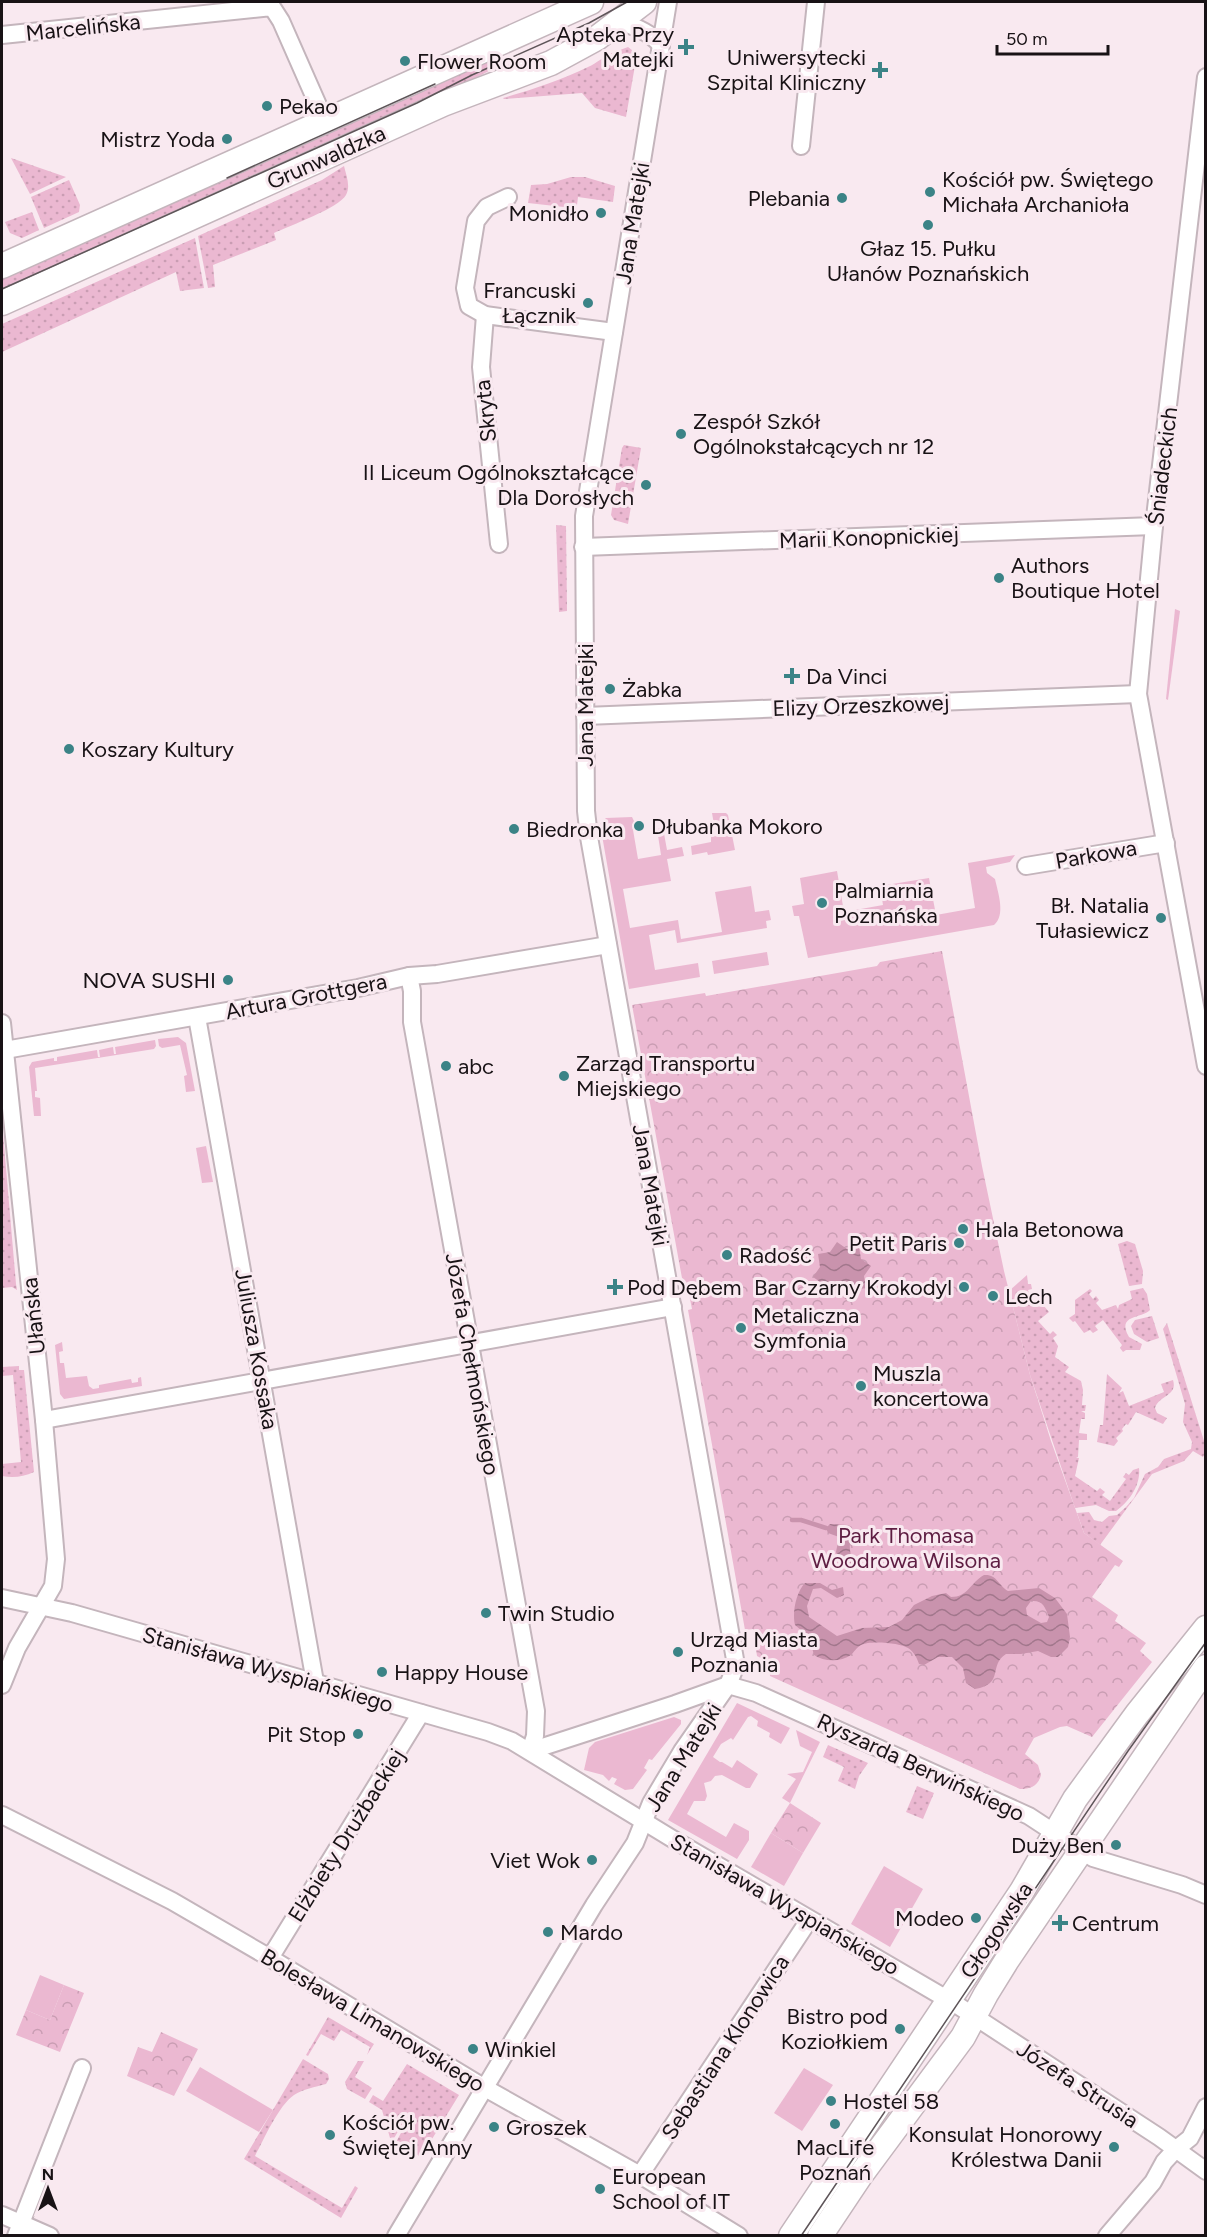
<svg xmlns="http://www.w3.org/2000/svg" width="1207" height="2237" font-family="Figtree,sans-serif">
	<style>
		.grass { fill: url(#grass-dots) }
		.forest { fill: url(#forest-crowns) }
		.garden { fill: #ebb8d1 }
		.water { fill: url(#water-waves); fill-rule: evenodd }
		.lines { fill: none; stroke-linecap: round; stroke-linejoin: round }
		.stream { stroke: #c993ad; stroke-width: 4.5 }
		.street-casing { stroke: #c4b5bc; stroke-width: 20 }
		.secondary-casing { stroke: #c4b5bc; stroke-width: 27 }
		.street { stroke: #fff; stroke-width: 16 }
		.secondary { stroke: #fff; stroke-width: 24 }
		.tram { stroke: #5e5559; stroke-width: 1.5 }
		.poi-dot { fill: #3b8386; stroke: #f9e9f0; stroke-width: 2 }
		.labels { text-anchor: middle; stroke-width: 6; stroke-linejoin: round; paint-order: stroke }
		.street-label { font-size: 22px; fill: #181215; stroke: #f9e9f0 }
		.poi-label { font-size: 22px; fill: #181215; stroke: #f9e9f0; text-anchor: start }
		.park-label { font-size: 22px; fill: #5e1d42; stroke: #f9e9f0 }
	</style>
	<defs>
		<pattern id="grass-dots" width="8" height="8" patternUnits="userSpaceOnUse" patternTransform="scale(1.5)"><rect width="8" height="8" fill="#ebb8d1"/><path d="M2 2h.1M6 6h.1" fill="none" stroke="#c99db3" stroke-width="1.8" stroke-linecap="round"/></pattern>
		<pattern id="forest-crowns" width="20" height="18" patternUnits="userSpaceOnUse" patternTransform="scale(1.5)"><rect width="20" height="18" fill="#ebb8d1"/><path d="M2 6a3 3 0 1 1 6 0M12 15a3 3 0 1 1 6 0" fill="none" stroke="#c99db3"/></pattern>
		<pattern id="water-waves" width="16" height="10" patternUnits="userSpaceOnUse" patternTransform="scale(1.5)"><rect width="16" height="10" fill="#c993ad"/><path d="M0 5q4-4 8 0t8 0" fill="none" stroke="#a2778c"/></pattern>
	</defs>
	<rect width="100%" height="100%" fill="#f9e9f0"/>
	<!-- grass -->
	<g class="grass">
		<path d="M628,47l9,7 -11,63 -31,-9 -13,-15 -78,6 -1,-1c28,-8 58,-18 85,-31 9,-4 15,-10 24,-14l4,8 6,-2 -2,-9z"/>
		<polygon points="488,58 493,69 435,98 2,293 2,276"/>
		<polygon points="11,158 66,177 30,194"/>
		<path d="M344,166c2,9 7,20 2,29 -7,13 -57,31 -72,38l2,7 -63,25 2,22 -7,1 -10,-52 124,-56z"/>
		<polygon points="571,177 585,177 615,186 613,202 578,197 577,205 573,208 528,203 531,185 547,184"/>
		<polygon points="69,180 80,205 79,212 44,228 31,197"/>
		<polygon points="32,212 39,230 22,238 10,233 5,222"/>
		<polygon points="195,238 204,288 180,291 176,272 2,352 2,324"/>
		<polygon points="624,445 641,448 628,524 614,520 611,515 622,448"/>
		<polygon points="556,525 566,526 567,611 559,612"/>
		<polygon points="2,1122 16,1284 17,1290 12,1287 2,1288"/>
		<polygon points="1127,1241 1135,1244 1143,1271 1142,1284 1129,1286 1118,1244"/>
		<path d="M1027,1275l1,9h3l1,5 -4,1 5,17 11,-1 5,6 -11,9 12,13 3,-3 4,4 -4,3 5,8 -3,11 14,10 -4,5 16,9 2,9 -1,15h4l-1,6h-4l4,2v6h-4l-2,14 8,1v6h-8l-1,17 -2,1h3l-4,18 22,15 3,-3 5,4 -3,3 8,6 16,-22 -3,-2 3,-4 3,2 4,-5 6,-2c2,17 -10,34 -23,43h-7l-13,-6 -21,3 -45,-133 -21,-84z"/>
		<path d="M1143,1288l4,6 3,16c-8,9 -34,4 -21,27l13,7 -2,6h-14l-3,2 -3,-4 2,-3 -19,-25 -8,6 3,4 -5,3 -3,-3 -6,3 -9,-12 -2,1 -4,-4 6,-4v-14l15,-11 2,2 -3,3 4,5 3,-3 3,4 -3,3 6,7 14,-5 2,4 1,-4 13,-6 -2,-8z"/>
		<polygon points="1152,1316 1159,1338 1147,1342 1134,1334 1131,1326 1135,1320"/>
		<polygon points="1167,1323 1205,1444 1205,1453 1203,1457 1193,1451 1184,1461 1152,1474 1100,1545 1084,1533 1077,1513 1089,1512 1094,1520 1102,1522 1109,1516 1117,1515 1126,1507 1134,1498 1145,1474 1158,1467 1164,1459 1191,1449 1192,1442 1183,1422 1185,1404 1163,1329"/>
		<path d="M19,1366v4h5l10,102c-11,5 -21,6 -32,4v-12l19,-2 -8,-87 -11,1v-9z"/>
		<path d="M1107,1374l15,14 -3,5 4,-2 6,15 35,-14 -3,-8 12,-4c5,16 -14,15 -18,28l2,5 10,5 -4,6 -27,-12 -8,13 -2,-1 -4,5 1,2 -7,7 2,3 -4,5 -17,-4 3,-17h3z"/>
		<polygon points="828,1745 868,1763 859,1776 855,1789 838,1781 844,1767 823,1757"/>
		<polygon points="917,1786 934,1793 923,1819 906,1812"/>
		<polygon points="328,2017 374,2044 367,2055 370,2047 341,2030 334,2041 321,2034 308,2056 306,2055"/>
		<path d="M303,2059l25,15 1,5 -3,5c-11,3 -23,5 -32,11 -15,10 -30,44 -39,61l87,52 13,-22 3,2 -17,30 -97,-59z"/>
		<polygon points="358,2061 364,2061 355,2077 372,2088 365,2099 347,2089 345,2082"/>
		<polygon points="407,2064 459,2095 421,2157 396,2142 407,2122 404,2121 393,2140 390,2138 382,2110 369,2102 373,2095 383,2101"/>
	</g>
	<!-- forest -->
	<g class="forest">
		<path d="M942,951l40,215 22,105 26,104 21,66 33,92 39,28 -4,6 -4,-2 -23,32 26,18 -3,6 31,22 -6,8 12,11 -60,75 -25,-11 -7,1 -26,11 -9,16 13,11 3,10c-3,11 -10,14 -21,14l-250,-113c0,-8 -5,-17 -13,-20l-4,-27 -8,1 -57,-320 4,-1 -4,-20h-4l-52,-284 73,-12 1,3 171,-30 3,-4z"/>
		<polygon points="790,1803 821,1823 803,1853 771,1833"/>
		<polygon points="64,1985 84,1993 60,2052 16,2035 26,2010 50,2020"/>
		<polygon points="161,2032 198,2049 174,2096 127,2076 138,2047 152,2052"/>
	</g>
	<!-- garden -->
	<g class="garden">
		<polygon points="1175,609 1180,611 1168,700 1166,699"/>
		<polygon points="712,813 726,813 728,815 735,850 708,855 707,852 692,855 691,846 711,842 711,837 716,836"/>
		<polygon points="632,817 635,823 632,824 638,859 661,855 657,829 663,828 667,850 682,847 684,856 667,859 671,881 623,889 630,928 678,920 681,939 722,932 715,892 751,886 755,912 769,910 771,920 766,921 767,928 677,943 675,930 649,935 655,970 698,963 700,977 629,989 600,824 606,818"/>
		<path d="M1015,855l-5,7 -24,5 1,6 8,6c3,14 11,36 -1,46l-186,33 -9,-42h-5l-2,-10 12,-2 -4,-26 37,-7 7,41 39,-7 -3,-19 49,-8 7,37 39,-7 -7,-45z"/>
		<polygon points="767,952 769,965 714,974 712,961"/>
		<polygon points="178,1037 186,1043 195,1091 186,1092 184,1076 187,1075 180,1045 162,1048 159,1046 158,1039"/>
		<polygon points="155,1040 156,1046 154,1049 35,1068 37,1091 35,1091 35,1097 40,1098 41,1116 34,1116 29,1067 32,1062 54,1058 54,1061 57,1061 57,1057 97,1050 98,1057 100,1057 99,1050 113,1047 114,1054 116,1054 115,1047"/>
		<polygon points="206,1146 213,1182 202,1183 196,1148"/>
		<polygon points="62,1342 63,1351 59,1352 60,1363 64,1363 66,1378 87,1376 89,1386 93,1389 99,1388 99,1385 131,1379 132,1383 138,1382 138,1378 141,1377 142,1386 64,1399 60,1394 55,1345"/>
		<polygon points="737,1703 790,1728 781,1744 769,1737 770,1733 757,1726 758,1721 751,1716 748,1717 733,1740 731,1738 721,1744 713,1757 720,1762 722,1762 732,1768 737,1760 758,1774 750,1788 746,1788 722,1775 715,1776 711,1781 704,1783 707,1796 705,1801 694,1801 687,1814 726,1837 734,1823 749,1831 749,1840 737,1859 668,1820"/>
		<polygon points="674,1717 681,1720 681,1724 652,1760 649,1759 644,1768 647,1770 633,1789 625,1790 614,1784 617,1779 612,1777 609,1781 603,1775 584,1770 589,1748 595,1742"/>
		<polygon points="796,1730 820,1742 790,1803 782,1798 796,1779 787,1774 803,1772 812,1752 800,1746"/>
		<polygon points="771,1833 803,1853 784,1886 751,1867"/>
		<polygon points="884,1866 923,1889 890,1947 851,1924"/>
		<polygon points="40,1975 64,1985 50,2020 26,2010"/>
		<polygon points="200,2067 273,2110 259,2132 186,2091"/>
		<polygon points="804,2068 833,2085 802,2131 774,2113"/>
	</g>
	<!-- water -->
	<g class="water">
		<polygon points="837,1242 847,1249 859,1247 861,1259 871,1266 864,1276 866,1288 854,1290 847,1300 837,1293 825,1295 823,1284 813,1277 820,1267 818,1254 830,1252"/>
		<path d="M830,1524l18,1 4,2c1,7 -1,9 -2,16 -1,7 2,14 1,21l-4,2 -8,-4 -3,-10 3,-15 -11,-4 -2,-5z"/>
		<path d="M984,1575c13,-1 14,10 24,16l31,-3 16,10 12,16 3,23 -2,10 -10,10h-7l-13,-6 -17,3h-15c-18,11 -1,30 -31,35l-9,-6 -3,-15 -11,-11h-14l-14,8 -5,-1c-2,-6 -5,-12 -11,-16 -7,-5 -38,-8 -47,-3 -4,2 -7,7 -10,10 -10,7 -27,7 -37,0l-5,-18 -14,-12c-3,-12 1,-33 10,-42h15l12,7 11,-3 1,8 -7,3 -16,-10 -8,1 -6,17 2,11 28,19 25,-8 27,-1 13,-7 12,-15 18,-9 14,-3 5,4c17,0 19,-14 33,-22zM1031,1601c12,-1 14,6 18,16l-2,5 -6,1 -14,-8 -1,-7z"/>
	</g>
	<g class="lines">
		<!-- stream -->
		<polyline class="stream" points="792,1520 801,1520 826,1528"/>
		<defs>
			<g id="street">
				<path d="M620,21c15,6 30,11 41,24"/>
				<polyline points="2,35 272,7 281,21 325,121"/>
				<polyline points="1206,77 1154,526 1138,694 1206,1066"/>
				<polyline points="801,146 816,2"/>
				<polyline points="508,197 487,207 476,221 465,288 469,306 485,315 614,332"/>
				<polyline points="485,315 481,367 499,544"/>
				<polyline points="583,547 1154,526"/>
				<polyline points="585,716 1138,694"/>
				<polyline points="1026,866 1166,843"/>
				<polyline points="409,976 412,991 412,1022 536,1711 535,1736 530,1751"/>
				<polyline points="197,1017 315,1682"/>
				<polyline points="2,1023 44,1420 56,1559 53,1586 17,1648 2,1685"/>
				<polyline points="5,1050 358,988 409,976 437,974 608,945"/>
				<polyline points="44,1420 673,1307"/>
				<polyline points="2,1598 72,1613 488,1732 512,1741 671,1838 957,2005 1159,2137 1206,2171"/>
				<polyline points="728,1685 756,1693 1029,1816 1093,1858 1182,1885 1206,1895"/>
				<polyline points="530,1751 675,1704 728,1685"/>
				<polyline points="2,1815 172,1901 270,1958 485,2088 640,2175 739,2236"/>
				<polyline points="270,1958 421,1713"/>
				<polyline points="640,2175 809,1920"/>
				<polyline points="2,2215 50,2236"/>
				<polyline points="16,2236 82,2068"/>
				<polyline points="396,2236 594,1905 635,1843 651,1803 682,1751 728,1685 736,1665 589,837 586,811 584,516 668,2"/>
				<polyline points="1107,2236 1153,2182 1164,2162 1175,2150 1190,2138 1206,2107"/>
			</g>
			<g id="secondary">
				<polyline points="2,266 591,2"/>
				<polyline points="2,303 443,104 551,63 597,38 644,2"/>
				<polyline points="791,2236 1022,1891 1075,1799 1137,1714 1206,1628"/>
				<polyline points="820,2236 860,2176 963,2037 986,1994 1007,1960 1206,1667"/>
			</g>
		</defs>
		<!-- street casing -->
		<use href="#street" class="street-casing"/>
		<!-- secondary casing -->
		<use href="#secondary" class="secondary-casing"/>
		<!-- street -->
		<use href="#street" class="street"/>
		<!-- secondary -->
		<use href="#secondary" class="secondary"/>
		<!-- tram -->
		<g class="tram">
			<polyline points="227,178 435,84"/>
			<polyline points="2,289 417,103 472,75 589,23 627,2"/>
			<polyline points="801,2236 1128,1751 1206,1642"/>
		</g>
	</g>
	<!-- markers -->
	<g class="poi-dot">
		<path d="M683 38h6v6h6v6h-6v6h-6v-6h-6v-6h6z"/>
		<circle cx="405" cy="61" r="6"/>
		<path d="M877 61h6v6h6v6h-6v6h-6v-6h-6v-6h6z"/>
		<circle cx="267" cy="106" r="6"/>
		<circle cx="227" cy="139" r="6"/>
		<circle cx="930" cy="192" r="6"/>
		<circle cx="842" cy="198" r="6"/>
		<circle cx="601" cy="213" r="6"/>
		<circle cx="928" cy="225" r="6"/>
		<circle cx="588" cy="303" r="6"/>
		<circle cx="681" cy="434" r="6"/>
		<circle cx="646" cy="485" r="6"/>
		<circle cx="999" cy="578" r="6"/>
		<path d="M789 667h6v6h6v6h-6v6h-6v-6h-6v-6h6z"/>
		<circle cx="610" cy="689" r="6"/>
		<circle cx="69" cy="749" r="6"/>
		<circle cx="639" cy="826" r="6"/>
		<circle cx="514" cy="829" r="6"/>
		<circle cx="822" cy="903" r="6"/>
		<circle cx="1161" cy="918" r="6"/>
		<circle cx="228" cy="980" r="6"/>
		<circle cx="446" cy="1066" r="6"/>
		<circle cx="564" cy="1076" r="6"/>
		<circle cx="963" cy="1229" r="6"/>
		<circle cx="959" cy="1243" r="6"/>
		<circle cx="727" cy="1255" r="6"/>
		<path d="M612 1278h6v6h6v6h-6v6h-6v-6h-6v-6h6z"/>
		<circle cx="964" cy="1287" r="6"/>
		<circle cx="993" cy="1296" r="6"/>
		<circle cx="741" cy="1328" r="6"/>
		<circle cx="861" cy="1386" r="6"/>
		<circle cx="486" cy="1613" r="6"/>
		<circle cx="678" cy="1652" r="6"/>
		<circle cx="382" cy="1672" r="6"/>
		<circle cx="358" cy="1734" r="6"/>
		<circle cx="1116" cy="1845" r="6"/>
		<circle cx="592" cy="1860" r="6"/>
		<circle cx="976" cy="1918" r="6"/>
		<path d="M1057 1914h6v6h6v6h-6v6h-6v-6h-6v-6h6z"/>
		<circle cx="548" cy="1932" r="6"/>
		<circle cx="900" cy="2029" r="6"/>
		<circle cx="473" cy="2049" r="6"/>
		<circle cx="831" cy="2101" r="6"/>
		<circle cx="835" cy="2124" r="6"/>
		<circle cx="494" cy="2127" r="6"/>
		<circle cx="330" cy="2135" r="6"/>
		<circle cx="1114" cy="2147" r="6"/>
		<circle cx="600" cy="2189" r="6"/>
	</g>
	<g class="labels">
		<!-- street labels -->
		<g class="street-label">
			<text transform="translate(83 27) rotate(-6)" y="8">Marcelińska</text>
			<text transform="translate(326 157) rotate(-24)" y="8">Grunwaldzka</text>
			<text transform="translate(632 223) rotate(-81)" y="8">Jana Matejki</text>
			<text transform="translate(485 411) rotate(-96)" y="8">Skryta</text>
			<text transform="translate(1162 466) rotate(-83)" y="8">Śniadeckich</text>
			<text transform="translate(869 537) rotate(-2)" y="8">Marii Konopnickiej</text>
			<text transform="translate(585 705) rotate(-90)" y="8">Jana Matejki</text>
			<text transform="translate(861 705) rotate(-2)" y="8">Elizy Orzeszkowej</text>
			<text transform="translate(1096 854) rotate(-10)" y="8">Parkowa</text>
			<text transform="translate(306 996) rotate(-11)" y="8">Artura Grottgera</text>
			<text transform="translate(651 1185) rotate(80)" y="8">Jana Matejki</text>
			<text transform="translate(33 1316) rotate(-96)" y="8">Ułańska</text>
			<text transform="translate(257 1349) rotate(80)" y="8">Juliusza Kossaka</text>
			<text transform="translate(473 1364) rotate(80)" y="8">Józefa Chełmońskiego</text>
			<text transform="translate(268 1669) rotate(16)" y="8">Stanisława Wyspiańskiego</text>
			<text transform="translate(683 1757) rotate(-58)" y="8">Jana Matejki</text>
			<text transform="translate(921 1767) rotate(25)" y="8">Ryszarda Berwińskiego</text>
			<text transform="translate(346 1835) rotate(-58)" y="8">Elżbiety Drużbackiej</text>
			<text transform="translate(785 1904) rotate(30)" y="8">Stanisława Wyspiańskiego</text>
			<text transform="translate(996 1930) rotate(-56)" y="8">Głogowska</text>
			<text transform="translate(373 2020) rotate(31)" y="8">Bolesława Limanowskiego</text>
			<text transform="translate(725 2047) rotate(-57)" y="8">Sebastiana Klonowica</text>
			<text transform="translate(1078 2084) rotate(33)" y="8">Józefa Strusia</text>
		</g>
		<!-- poi labels -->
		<g class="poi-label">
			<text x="674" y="42" text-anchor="end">Apteka Przy<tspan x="674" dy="25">Matejki</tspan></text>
			<text x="866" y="65" text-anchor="end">Uniwersytecki<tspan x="866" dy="25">Szpital Kliniczny</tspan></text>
			<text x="417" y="69">Flower Room</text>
			<text x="279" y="114">Pekao</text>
			<text x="215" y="147" text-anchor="end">Mistrz Yoda</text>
			<text x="942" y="187">Kościół pw. Świętego<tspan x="942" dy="25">Michała Archanioła</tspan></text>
			<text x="830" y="206" text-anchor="end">Plebania</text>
			<text x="589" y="221" text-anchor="end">Monidło</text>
			<text x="928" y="256" text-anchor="middle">Głaz 15. Pułku<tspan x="928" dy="25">Ułanów Poznańskich</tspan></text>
			<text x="576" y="298" text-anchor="end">Francuski<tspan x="576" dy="25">Łącznik</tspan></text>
			<text x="693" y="429">Zespół Szkół<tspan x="693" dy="25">Ogólnokstałcących nr 12</tspan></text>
			<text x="634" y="480" text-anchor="end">II Liceum Ogólnokształcące<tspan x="634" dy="25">Dla Dorosłych</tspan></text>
			<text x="1011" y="573">Authors<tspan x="1011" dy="25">Boutique Hotel</tspan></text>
			<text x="806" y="684">Da Vinci</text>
			<text x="622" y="697">Żabka</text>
			<text x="81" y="757">Koszary Kultury</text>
			<text x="651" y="834">Dłubanka Mokoro</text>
			<text x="526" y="837">Biedronka</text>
			<text x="834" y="898">Palmiarnia<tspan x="834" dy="25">Poznańska</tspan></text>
			<text x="1149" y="913" text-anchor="end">Bł. Natalia<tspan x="1149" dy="25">Tułasiewicz</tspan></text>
			<text x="216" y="988" text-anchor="end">NOVA SUSHI</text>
			<text x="576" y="1071">Zarząd Transportu<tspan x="576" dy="25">Miejskiego</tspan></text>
			<text x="458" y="1074">abc</text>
			<text x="975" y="1237">Hala Betonowa</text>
			<text x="947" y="1251" text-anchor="end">Petit Paris</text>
			<text x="739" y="1263">Radość</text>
			<text x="627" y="1295">Pod Dębem</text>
			<text x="952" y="1295" text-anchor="end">Bar Czarny Krokodyl</text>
			<text x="1005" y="1304">Lech</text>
			<text x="753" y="1323">Metaliczna<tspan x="753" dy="25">Symfonia</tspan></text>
			<text x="873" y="1381">Muszla<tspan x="873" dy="25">koncertowa</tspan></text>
			<text x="498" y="1621">Twin Studio</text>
			<text x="690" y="1647">Urząd Miasta<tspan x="690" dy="25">Poznania</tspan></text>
			<text x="394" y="1680">Happy House</text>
			<text x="346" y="1742" text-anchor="end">Pit Stop</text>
			<text x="1104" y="1853" text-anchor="end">Duży Ben</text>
			<text x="580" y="1868" text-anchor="end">Viet Wok</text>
			<text x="964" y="1926" text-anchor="end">Modeo</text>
			<text x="1072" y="1931">Centrum</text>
			<text x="560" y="1940">Mardo</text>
			<text x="888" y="2024" text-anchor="end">Bistro pod<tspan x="888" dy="25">Koziołkiem</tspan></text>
			<text x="485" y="2057">Winkiel</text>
			<text x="843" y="2109">Hostel 58</text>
			<text x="342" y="2130">Kościół pw.<tspan x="342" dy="25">Świętej Anny</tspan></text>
			<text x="506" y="2135">Groszek</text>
			<text x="1102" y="2142" text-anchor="end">Konsulat Honorowy<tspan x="1102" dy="25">Królestwa Danii</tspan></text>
			<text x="835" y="2155" text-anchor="middle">MacLife<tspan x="835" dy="25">Poznań</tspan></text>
			<text x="612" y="2184">European<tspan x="612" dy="25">School of IT</tspan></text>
		</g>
		<!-- park labels -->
		<g class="park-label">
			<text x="906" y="1543">Park Thomasa<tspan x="906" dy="25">Woodrowa Wilsona</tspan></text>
		</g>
	</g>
	<!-- border -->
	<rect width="1207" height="2237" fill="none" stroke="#181215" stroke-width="6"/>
	<!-- north arrow -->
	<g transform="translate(48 2189)" stroke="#f9e9f0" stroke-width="4.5" paint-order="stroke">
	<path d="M0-4.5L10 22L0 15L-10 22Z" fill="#181215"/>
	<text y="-9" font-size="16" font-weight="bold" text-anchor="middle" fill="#181215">N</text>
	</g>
	<!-- scale -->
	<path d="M997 45v9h111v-9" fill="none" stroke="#181215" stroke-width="3"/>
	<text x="1006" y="45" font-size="18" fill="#181215" stroke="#f9e9f0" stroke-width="4.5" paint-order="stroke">50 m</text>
</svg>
